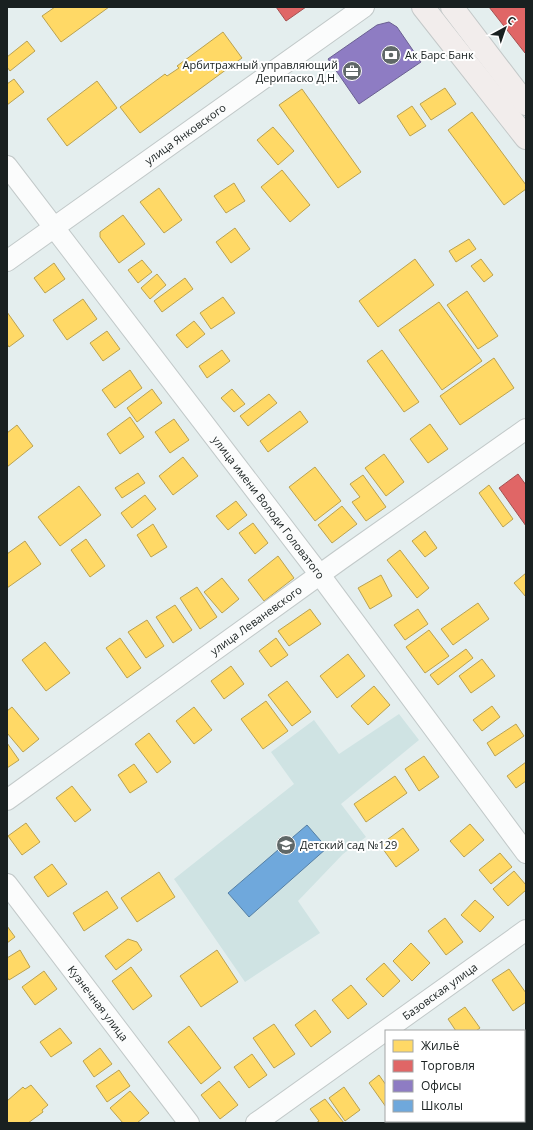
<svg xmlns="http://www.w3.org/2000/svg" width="533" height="1130" font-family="'Open Sans',sans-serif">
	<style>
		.built { fill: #cfe3e3 }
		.homes { fill: #ffd966; stroke: #baa251 }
		.shops { fill: #e06666; stroke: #a45151 }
		.offices { fill: #8e7cc3; stroke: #6b6092 }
		.schools { fill: #6fa8dc; stroke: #557fa4 }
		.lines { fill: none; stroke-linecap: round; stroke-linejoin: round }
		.minor-casing { stroke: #c2c9c9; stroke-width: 22 }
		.major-casing { stroke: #c3c8c8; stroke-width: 24 }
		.minor { stroke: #fbfcfc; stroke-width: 20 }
		.major { stroke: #f2edec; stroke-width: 22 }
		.labels { text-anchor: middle; stroke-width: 4; stroke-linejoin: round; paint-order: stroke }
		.poi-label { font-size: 11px; fill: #192020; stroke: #fff; text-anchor: start }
		.street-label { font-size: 11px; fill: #192020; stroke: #fff }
	</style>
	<rect width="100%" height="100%" fill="#e4eeee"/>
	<!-- built -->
	<polygon class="built" points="399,714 419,740 341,804 366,837 343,854 298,901 320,933 245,982 174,879 294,784 271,752 314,720 339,754"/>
	<!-- homes -->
	<g class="homes">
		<polygon points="55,7 109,7 61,42 42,16"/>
		<polygon points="223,32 242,58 140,133 120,107 165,74 167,76 179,68 177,66"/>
		<polygon points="27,41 35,51 10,71 7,67 7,57"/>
		<polygon points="14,79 24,92 7,105 7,84"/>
		<polygon points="97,81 117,108 67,146 47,119"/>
		<polygon points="445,88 456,104 431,120 420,104"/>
		<polygon points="302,89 361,172 338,188 279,105"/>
		<polygon points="412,106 426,126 410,136 397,116"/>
		<polygon points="472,112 526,185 526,189 504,205 448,130"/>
		<polygon points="273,127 294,151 278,165 257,140"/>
		<polygon points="282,170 310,205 290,222 261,187"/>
		<polygon points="234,183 245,201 226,213 214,196"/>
		<polygon points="159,188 182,220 164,233 140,202"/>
		<polygon points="123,215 145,244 119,263 100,237 100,232"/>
		<polygon points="235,228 250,249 231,263 216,242"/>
		<polygon points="469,239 476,249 456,262 449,251"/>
		<polygon points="415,259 434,285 378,327 359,301"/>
		<polygon points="481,259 493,275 484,282 471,266"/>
		<polygon points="142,260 152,272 138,283 128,270"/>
		<polygon points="54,263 65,279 45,293 34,278"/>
		<polygon points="157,274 166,285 150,299 141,288"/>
		<polygon points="185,278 193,289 162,312 154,301"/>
		<polygon points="467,291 498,336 478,349 447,305"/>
		<polygon points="223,297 235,313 211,329 200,313"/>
		<polygon points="83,299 97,319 67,340 53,320"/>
		<polygon points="439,302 482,361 442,390 399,330"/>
		<polygon points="7,312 24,336 9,347 7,344"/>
		<polygon points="194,321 205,334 187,348 176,335"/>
		<polygon points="107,331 120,349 103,361 90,343"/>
		<polygon points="222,350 230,361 207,378 199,366"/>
		<polygon points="382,350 419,402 404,412 367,361"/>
		<polygon points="494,358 514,388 460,425 440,396"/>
		<polygon points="130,370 142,388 115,408 102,390"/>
		<polygon points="152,389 162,403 137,422 127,408"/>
		<polygon points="232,389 245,404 234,412 221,398"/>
		<polygon points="269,394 277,403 248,426 240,416"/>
		<polygon points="300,411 308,422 268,452 260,441"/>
		<polygon points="130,417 144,437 120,454 107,434"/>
		<polygon points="174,419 189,440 170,453 155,432"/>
		<polygon points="430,424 448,449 428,463 410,439"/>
		<polygon points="17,425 33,446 7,467 7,433"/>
		<polygon points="384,454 404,482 386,496 365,468"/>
		<polygon points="183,457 198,476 173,495 159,476"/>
		<polygon points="315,467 341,501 315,521 289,487"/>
		<polygon points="138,473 145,483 122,498 115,488"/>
		<polygon points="363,475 386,507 366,521 352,502 360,497 350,484"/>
		<polygon points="489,485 513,519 503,527 479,493"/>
		<polygon points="79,486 101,515 60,546 38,517"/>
		<polygon points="145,495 156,509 132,528 121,513"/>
		<polygon points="236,501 247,515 228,530 216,516"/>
		<polygon points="342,506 357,524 332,543 318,525"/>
		<polygon points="253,523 268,543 255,554 239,533"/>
		<polygon points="153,524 167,547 151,557 137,535"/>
		<polygon points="425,531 437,548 425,557 412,541"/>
		<polygon points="86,539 105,566 90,577 71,550"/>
		<polygon points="25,541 41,564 7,588 7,554"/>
		<polygon points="400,550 429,588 417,598 387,560"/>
		<polygon points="278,556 294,578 264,601 248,580"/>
		<polygon points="526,573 526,597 514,583"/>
		<polygon points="381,575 392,596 370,609 358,588"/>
		<polygon points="222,578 239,599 222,613 204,592"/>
		<polygon points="197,587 217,617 200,629 180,598"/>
		<polygon points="478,603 489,619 453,645 441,629"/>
		<polygon points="175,605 192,630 173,643 156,617"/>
		<polygon points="310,609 321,624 289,646 278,631"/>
		<polygon points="418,609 428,624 405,640 394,625"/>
		<polygon points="147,620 164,646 146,658 128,632"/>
		<polygon points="429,630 449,656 425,673 406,647"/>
		<polygon points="120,638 141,668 127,678 106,648"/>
		<polygon points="276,638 288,655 271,667 259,651"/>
		<polygon points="45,642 70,673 46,691 22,660"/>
		<polygon points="466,649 473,658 438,685 430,675"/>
		<polygon points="348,654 365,676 337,698 320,676"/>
		<polygon points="482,659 495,676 471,693 459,676"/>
		<polygon points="231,666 244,684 224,699 211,681"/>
		<polygon points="287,681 311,712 292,726 268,695"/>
		<polygon points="374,686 390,705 368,725 351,706"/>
		<polygon points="266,701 288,731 263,749 241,719"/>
		<polygon points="492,706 500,717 482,731 473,720"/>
		<polygon points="12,707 39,739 23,752 7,733 7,711"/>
		<polygon points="194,707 212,730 194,744 176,721"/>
		<polygon points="516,724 524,736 495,756 487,743"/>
		<polygon points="149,733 171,762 157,773 135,744"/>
		<polygon points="7,743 19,760 7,768"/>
		<polygon points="424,756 439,777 419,791 405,769"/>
		<polygon points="526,762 526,781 516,788 507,776"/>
		<polygon points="134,764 147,782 130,793 118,775"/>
		<polygon points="395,776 407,793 366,822 354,804"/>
		<polygon points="72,786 91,810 75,822 56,798"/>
		<polygon points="26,823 40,842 22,855 8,836"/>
		<polygon points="470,824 484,840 464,857 450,841"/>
		<polygon points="403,828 419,850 396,867 380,845"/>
		<polygon points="500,853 512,867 491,884 479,870"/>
		<polygon points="52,864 67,884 48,897 34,877"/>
		<polygon points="514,871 526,885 526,890 508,906 493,889"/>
		<polygon points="159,872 175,897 137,922 121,898"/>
		<polygon points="107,891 118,908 84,931 73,913"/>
		<polygon points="475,900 494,917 480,932 461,915"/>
		<polygon points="445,918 463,942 446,955 428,931"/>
		<polygon points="7,926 15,937 7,943"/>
		<polygon points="128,939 137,942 142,950 116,970 105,956"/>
		<polygon points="411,943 430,963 412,981 393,961"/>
		<polygon points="20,950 30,967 9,980 7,977 7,958"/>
		<polygon points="217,950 238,982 201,1007 180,976"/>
		<polygon points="384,963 400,981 383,997 366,979"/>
		<polygon points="131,967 152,996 133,1010 112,981"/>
		<polygon points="509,969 526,993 526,1002 513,1011 492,980"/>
		<polygon points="44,971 57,989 35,1005 22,987"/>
		<polygon points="351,985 367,1004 348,1019 332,1000"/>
		<polygon points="465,1007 480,1028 476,1031 456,1031 448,1019"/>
		<polygon points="315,1010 331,1032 311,1047 295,1025"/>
		<polygon points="274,1024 295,1054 274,1068 253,1038"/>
		<polygon points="189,1026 221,1068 201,1084 168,1042"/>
		<polygon points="60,1028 72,1043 51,1057 40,1042"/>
		<polygon points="100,1048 112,1064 94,1077 83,1061"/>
		<polygon points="252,1054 267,1075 249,1088 234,1067"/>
		<polygon points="119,1070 130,1086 107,1102 96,1086"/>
		<polygon points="379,1075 386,1085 386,1107 369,1083"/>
		<polygon points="219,1081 238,1105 220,1119 201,1095"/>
		<polygon points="31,1085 48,1105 42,1110 43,1112 28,1123 7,1123 7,1101 23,1087 25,1089"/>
		<polygon points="344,1087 360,1110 345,1121 329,1098"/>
		<polygon points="130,1091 149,1113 137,1123 123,1123 110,1108"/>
		<polygon points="325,1099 344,1123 316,1123 319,1121 310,1109"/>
	</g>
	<!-- shops -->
	<g class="shops">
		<polygon points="276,7 306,7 286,21"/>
		<polygon points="489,7 526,7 526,52 525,53"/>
		<polygon points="518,474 526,485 526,526 499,488"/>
	</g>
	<!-- offices -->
	<polygon class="offices" points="389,22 397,27 421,62 359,104 328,59 377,25"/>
	<!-- schools -->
	<polygon class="schools" points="307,825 327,848 249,917 228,893"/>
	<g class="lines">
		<defs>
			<g id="minor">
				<path id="s1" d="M7,166l313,409 206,278"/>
				<path id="s2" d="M7,261l357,-254"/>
				<path id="s3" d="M7,800l333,-240 186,-131"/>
				<path id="s4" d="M7,884l182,239"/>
				<path id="s5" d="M256,1123l270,-193"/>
			</g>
			<g id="major">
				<polyline points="423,7 526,138"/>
				<polyline points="452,7 526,104"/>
			</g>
		</defs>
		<!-- minor casing -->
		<use href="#minor" class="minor-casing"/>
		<!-- major casing -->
		<use href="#major" class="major-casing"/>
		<!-- minor -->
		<use href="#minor" class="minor"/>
		<!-- major -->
		<use href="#major" class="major"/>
	</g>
	<!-- icons -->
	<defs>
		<symbol id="bank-disc" viewBox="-11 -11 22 22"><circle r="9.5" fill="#606868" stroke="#fff"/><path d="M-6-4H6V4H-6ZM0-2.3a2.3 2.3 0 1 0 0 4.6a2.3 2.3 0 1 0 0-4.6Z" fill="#fff"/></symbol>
		<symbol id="office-disc" viewBox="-11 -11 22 22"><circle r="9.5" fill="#606868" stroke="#fff"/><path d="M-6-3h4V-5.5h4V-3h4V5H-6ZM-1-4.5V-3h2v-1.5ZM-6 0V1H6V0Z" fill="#fff"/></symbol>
		<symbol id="school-disc" viewBox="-11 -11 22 22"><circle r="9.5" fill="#606868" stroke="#fff"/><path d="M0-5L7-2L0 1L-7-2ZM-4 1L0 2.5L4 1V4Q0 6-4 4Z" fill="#fff"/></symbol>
	</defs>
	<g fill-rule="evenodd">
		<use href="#bank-disc" x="380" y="44" width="22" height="22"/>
		<use href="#office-disc" x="341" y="60" width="22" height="22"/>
		<use href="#school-disc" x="275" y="834" width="22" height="22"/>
	</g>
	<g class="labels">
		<!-- poi labels -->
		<g class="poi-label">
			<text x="405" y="59">Ак Барс Банк</text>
			<text x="338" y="69" text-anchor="end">Арбитражный управляющий<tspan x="338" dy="13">Дерипаско Д.Н.</tspan></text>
			<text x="300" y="849">Детский сад №129</text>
		</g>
		<!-- street labels -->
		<g class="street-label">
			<text dy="4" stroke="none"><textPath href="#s2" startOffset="219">улица Янковского</textPath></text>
			<text dy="4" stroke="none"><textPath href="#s1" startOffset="430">улица имени Володи Головатого</textPath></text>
			<text dy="4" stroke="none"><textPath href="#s3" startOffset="307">улица Леваневского</textPath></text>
			<text dy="4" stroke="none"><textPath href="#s5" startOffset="226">Базовская улица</textPath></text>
			<text dy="4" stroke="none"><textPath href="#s4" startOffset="150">Кузнечная улица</textPath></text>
		</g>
	</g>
	<!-- border -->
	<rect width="533" height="1130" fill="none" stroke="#192020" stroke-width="16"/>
	<!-- legend -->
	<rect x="385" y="1030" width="140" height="92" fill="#ffffff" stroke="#a3a6a6"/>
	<rect x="393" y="1040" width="20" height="12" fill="#ffd966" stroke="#a3a6a6"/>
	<text x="421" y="1050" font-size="12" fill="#192020">Жильё</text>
	<rect x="393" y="1060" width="20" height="12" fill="#e06666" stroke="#a3a6a6"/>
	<text x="421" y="1070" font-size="12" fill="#192020">Торговля</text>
	<rect x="393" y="1080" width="20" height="12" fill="#8e7cc3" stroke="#a3a6a6"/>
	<text x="421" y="1090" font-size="12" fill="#192020">Офисы</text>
	<rect x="393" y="1100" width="20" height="12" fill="#6fa8dc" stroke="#a3a6a6"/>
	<text x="421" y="1110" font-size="12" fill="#192020">Школы</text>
	<!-- north arrow -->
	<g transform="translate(505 28) rotate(40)" stroke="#ffffff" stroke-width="3" paint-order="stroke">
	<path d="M0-3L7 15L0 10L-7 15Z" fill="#192020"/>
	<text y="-6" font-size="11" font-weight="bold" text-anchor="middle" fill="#192020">С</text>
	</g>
</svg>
